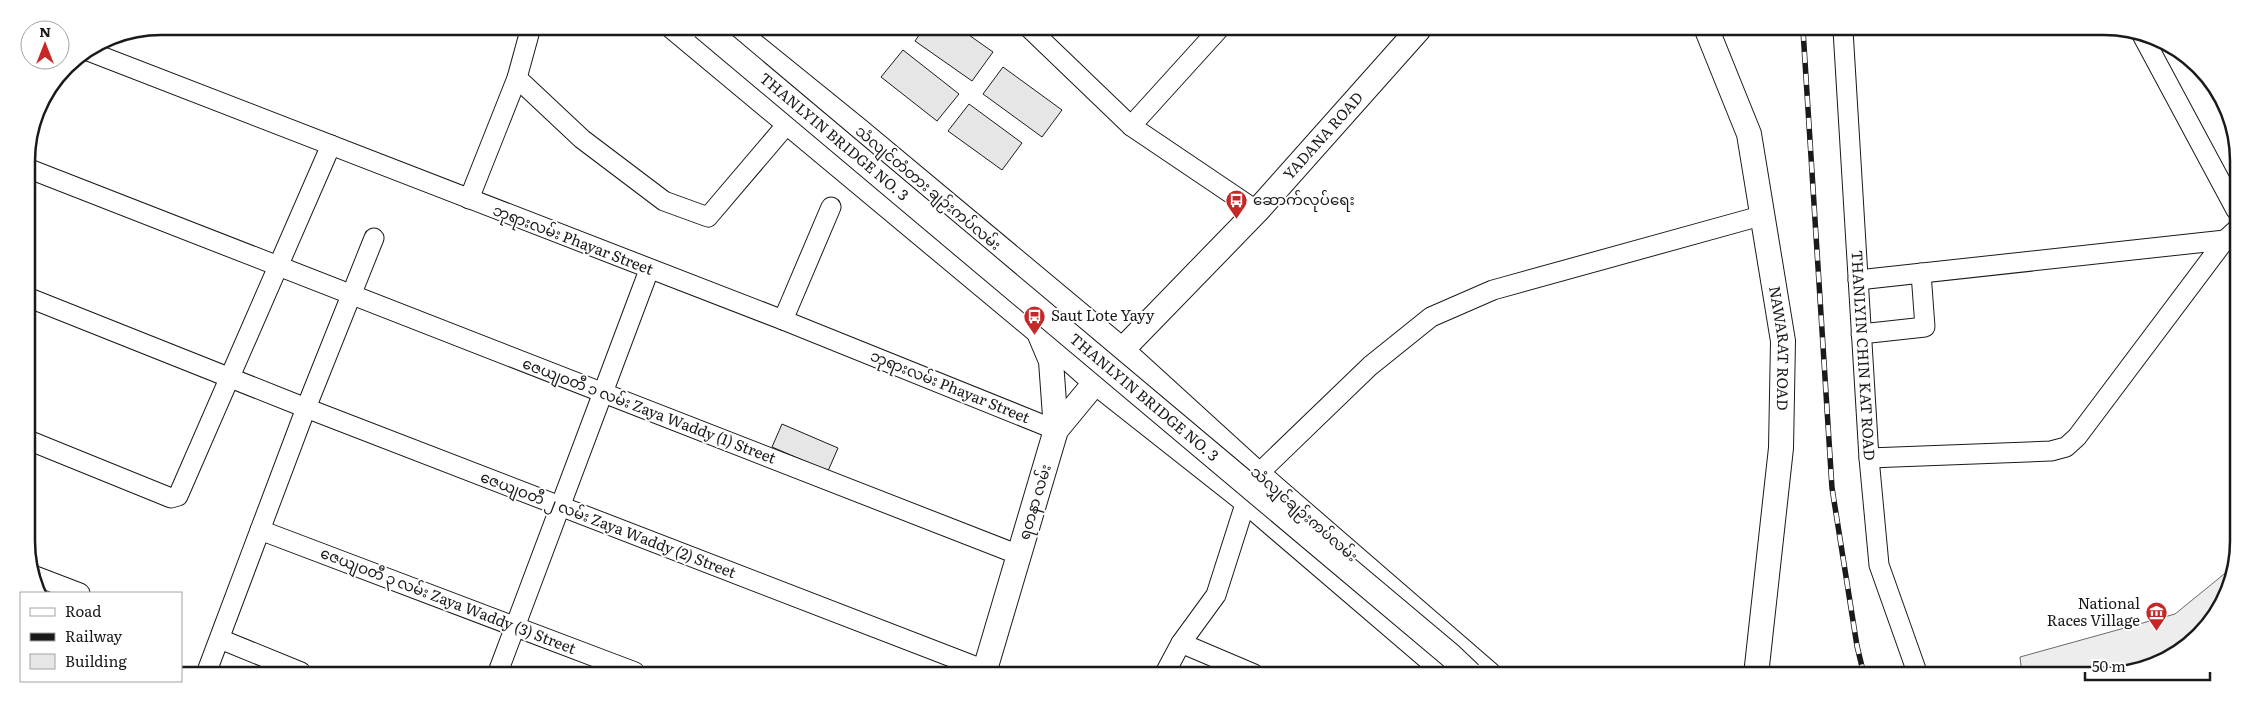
<svg xmlns="http://www.w3.org/2000/svg" width="2265" height="702" font-family="Literata,'Noto Sans Myanmar',serif">
	<style>
		.built { fill: #ededed; stroke: #6a6a6a }
		.building { fill: #e6e6e6; stroke: #1a1a1a }
		.lines { fill: none; stroke-linecap: round; stroke-linejoin: round }
		.minor-casing { stroke: #1a1a1a; stroke-width: 21 }
		.major-casing { stroke: #1a1a1a; stroke-width: 26 }
		.minor { stroke: #fff; stroke-width: 19 }
		.major { stroke: #fff; stroke-width: 24 }
		.rail-casing { stroke: #1a1a1a; stroke-width: 5.5 }
		.rail { stroke: #fff; stroke-width: 4; stroke-dasharray: 11; stroke-linecap: butt }
		.major-bridge-casing { stroke: #1a1a1a; stroke-width: 26; stroke-linecap: butt }
		.major-bridge { stroke: #fff; stroke-width: 24 }
		.labels { text-anchor: middle; stroke-width: 4; stroke-linejoin: round; paint-order: stroke }
		.street-label { font-size: 15px; fill: #1a1a1a; stroke: #fff }
		.poi-label { font-size: 15px; fill: #1a1a1a; stroke: #fff; text-anchor: start }
		.rim { fill: none; stroke: #1a1a1a; stroke-width: 2.5 }
	</style>
	<rect width="100%" height="100%" fill="#fff"/>
	<!-- built -->
	<polygon class="built" points="2234,566 2234,575 2216,615 2186,648 2112,675 2022,675 2020,657 2175,614"/>
	<!-- building -->
	<g class="building">
		<polygon points="924,28 959,28 993,52 972,81 915,41"/>
		<polygon points="903,50 959,94 937,121 881,77"/>
		<polygon points="1003,67 1062,110 1042,137 983,94"/>
		<polygon points="969,104 1022,143 1002,170 948,131"/>
		<polygon points="782,424 838,448 828,471 772,447"/>
	</g>
	<g class="lines">
		<defs>
			<g id="minor">
				<polyline points="1029,28 1131,126 1257,211"/>
				<path id="s1" d="M1843,30l26,428 10,107 39,110"/>
				<polyline points="2141,33 2236,210"/>
				<polyline points="88,51 783,320 1056,430"/>
				<polyline points="517,78 582,139 664,201 708,217 788,123"/>
				<polyline points="1131,126 1219,29"/>
				<polyline points="27,168 1019,555"/>
				<polyline points="469,199 517,78 531,27"/>
				<polyline points="1858,280 2225,240"/>
				<polyline points="27,297 306,408 985,670"/>
				<polyline points="783,320 831,207"/>
				<polyline points="1861,334 1925,327 1921,273"/>
				<polyline points="28,440 171,498 178,496 331,145"/>
				<polyline points="1869,458 2051,451 2066,447 2077,437 2225,240 2236,230"/>
				<polyline points="260,530 635,672"/>
				<polyline points="33,575 80,593"/>
				<polyline points="220,639 301,672"/>
				<polyline points="1181,643 1254,674"/>
				<polyline points="207,671 306,408 374,238"/>
				<polyline points="498,672 649,270"/>
				<polyline points="1165,673 1181,643 1216,595 1246,501 1258,474 1370,366 1431,317 1493,290 1764,215"/>
			</g>
			<g id="major">
				<polyline points="673,27 1038,331 1094,381 1246,501 1448,674"/>
				<polyline points="732,28 857,129 1122,350 1258,474 1489,674"/>
				<path id="s2" d="M1707,30l42,104 34,207 -2,107 -25,227"/>
				<polyline points="1040,335 1051,361 1056,430"/>
				<path id="s3" d="M984,673l72,-243 66,-80 135,-139 162,-182"/>
			</g>
		</defs>
		<!-- minor casing -->
		<use href="#minor" class="minor-casing"/>
		<!-- major casing -->
		<use href="#major" class="major-casing"/>
		<!-- minor -->
		<use href="#minor" class="minor"/>
		<!-- major -->
		<use href="#major" class="major"/>
		<defs>
			<polyline id="rail" points="1803,30 1832,488 1857,646 1864,675"/>
		</defs>
		<!-- rail casing -->
		<use href="#rail" class="rail-casing"/>
		<!-- rail -->
		<use href="#rail" class="rail"/>
		<defs>
			<g id="major-bridge">
				<path id="s4" d="M703,27l747,628 20,19"/>
			</g>
		</defs>
		<!-- major-bridge casing -->
		<use href="#major-bridge" class="major-bridge-casing"/>
		<!-- major-bridge -->
		<use href="#major-bridge" class="major-bridge"/>
	</g>
	<!-- icons -->
	<defs>
		<symbol id="bus-pin" viewBox="-11 -11 22 30"><path d="M0 17L-7.5 6A9.5 9.5 0 1 1 7.5 6Z" fill="#c62828" stroke="#fff"/><path d="M-5-6H5V4H4V6H2V4H-2V6H-4V4H-5ZM-3.5-4V0h7V-4ZM-3.5 1.2v1.5H-2V1.2ZM2 1.2v1.5H3.5V1.2Z" fill="#fff"/></symbol>
		<symbol id="museum-pin" viewBox="-11 -11 22 30"><path d="M0 17L-7.5 6A9.5 9.5 0 1 1 7.5 6Z" fill="#c62828" stroke="#fff"/><path d="M0-6L6-3V-2H-6V-3ZM-5-1h2V3h-2ZM-1-1h2V3h-2ZM3-1h2V3H3ZM-6 4H6V6H-6Z" fill="#fff"/></symbol>
	</defs>
	<g fill-rule="evenodd">
		<use href="#bus-pin" x="1224" y="188" width="25" height="34"/>
		<use href="#bus-pin" x="1022" y="304" width="25" height="34"/>
		<use href="#museum-pin" x="2144" y="600" width="25" height="34"/>
	</g>
	<g class="labels">
		<!-- street labels -->
		<g class="street-label">
			<text dy="5" stroke="none"><textPath href="#s3" startOffset="651">YADANA ROAD</textPath></text>
			<text dy="5" stroke="none"><textPath href="#s4" startOffset="171">THANLYIN BRIDGE NO. 3</textPath></text>
			<text transform="translate(928 188) rotate(40)" y="5">သံလျင်တံတား ချဉ်းကပ်လမ်း</text>
			<text transform="translate(573 240) rotate(21)" y="5">ဘုရားလမ်း Phayar Street</text>
			<text dy="5" stroke="none"><textPath href="#s2" startOffset="329">NAWARAT ROAD</textPath></text>
			<text dy="5" stroke="none"><textPath href="#s1" startOffset="326">THANLYIN CHIN KAT ROAD</textPath></text>
			<text transform="translate(950 387) rotate(22)" y="5">ဘုရားလမ်း Phayar Street</text>
			<text dy="5" stroke="none"><textPath href="#s4" startOffset="576">THANLYIN BRIDGE NO. 3</textPath></text>
			<text transform="translate(649 411) rotate(21)" y="5">ဇေယျဝတီ ၁ လမ်း Zaya Waddy (1) Street</text>
			<text transform="translate(1035 502) rotate(-73)" y="5">ရတနာ လမ်း</text>
			<text transform="translate(1304 514) rotate(41)" y="5">သံလျှင်ချဉ်းကပ်လမ်း</text>
			<text transform="translate(608 525) rotate(21)" y="5">ဇေယျဝတီ ၂ လမ်း Zaya Waddy (2) Street</text>
			<text transform="translate(448 601) rotate(21)" y="5">ဇေယျဝတီ ၃ လမ်း Zaya Waddy (3) Street</text>
		</g>
		<!-- poi labels -->
		<g class="poi-label">
			<text x="1253" y="205">ဆောက်လုပ်ရေး</text>
			<text x="1051" y="321">Saut Lote Yayy</text>
			<text x="2140" y="609" text-anchor="end">National<tspan x="2140" dy="17">Races Village</tspan></text>
		</g>
	</g>
	<!-- crop -->
	<path d="M0 0H2265V702H0ZM161 35H2104A126 126 0 0 1 2230 161V541A126 126 0 0 1 2104 667H161A126 126 0 0 1 35 541V161A126 126 0 0 1 161 35Z" fill="#fff" fill-rule="evenodd"/>
	<path class="rim" d="M161 35H2104A126 126 0 0 1 2230 161V541A126 126 0 0 1 2104 667H161A126 126 0 0 1 35 541V161A126 126 0 0 1 161 35Z"/>
	<!-- legend -->
	<rect x="20" y="592" width="162" height="90" fill="#ffffff" stroke="#a3a3a3"/>
	<rect x="30" y="608" width="25" height="8" fill="#ffffff" stroke="#a3a3a3"/>
	<text x="65" y="617" font-size="15" fill="#1a1a1a">Road</text>
	<rect x="30" y="633" width="25" height="8" fill="#1a1a1a" stroke="#a3a3a3"/>
	<text x="65" y="642" font-size="15" fill="#1a1a1a">Railway</text>
	<rect x="30" y="654" width="25" height="15" fill="#e6e6e6" stroke="#a3a3a3"/>
	<text x="65" y="667" font-size="15" fill="#1a1a1a">Building</text>
	<!-- north arrow -->
	<g transform="translate(45 45)"><circle r="24" fill="#ffffff" stroke="#a3a3a3"/>
	<path d="M0-4L9 19L0 12L-9 19Z" fill="#c62828"/>
	<text y="-8" font-size="14" font-weight="bold" text-anchor="middle" fill="#1a1a1a">N</text>
	</g>
	<!-- scale -->
	<path d="M2085 672v8h125v-8" fill="none" stroke="#1a1a1a" stroke-width="2.5"/>
	<text x="2092" y="672" font-size="15" fill="#1a1a1a" stroke="#ffffff" stroke-width="4" paint-order="stroke">50 m</text>
</svg>
